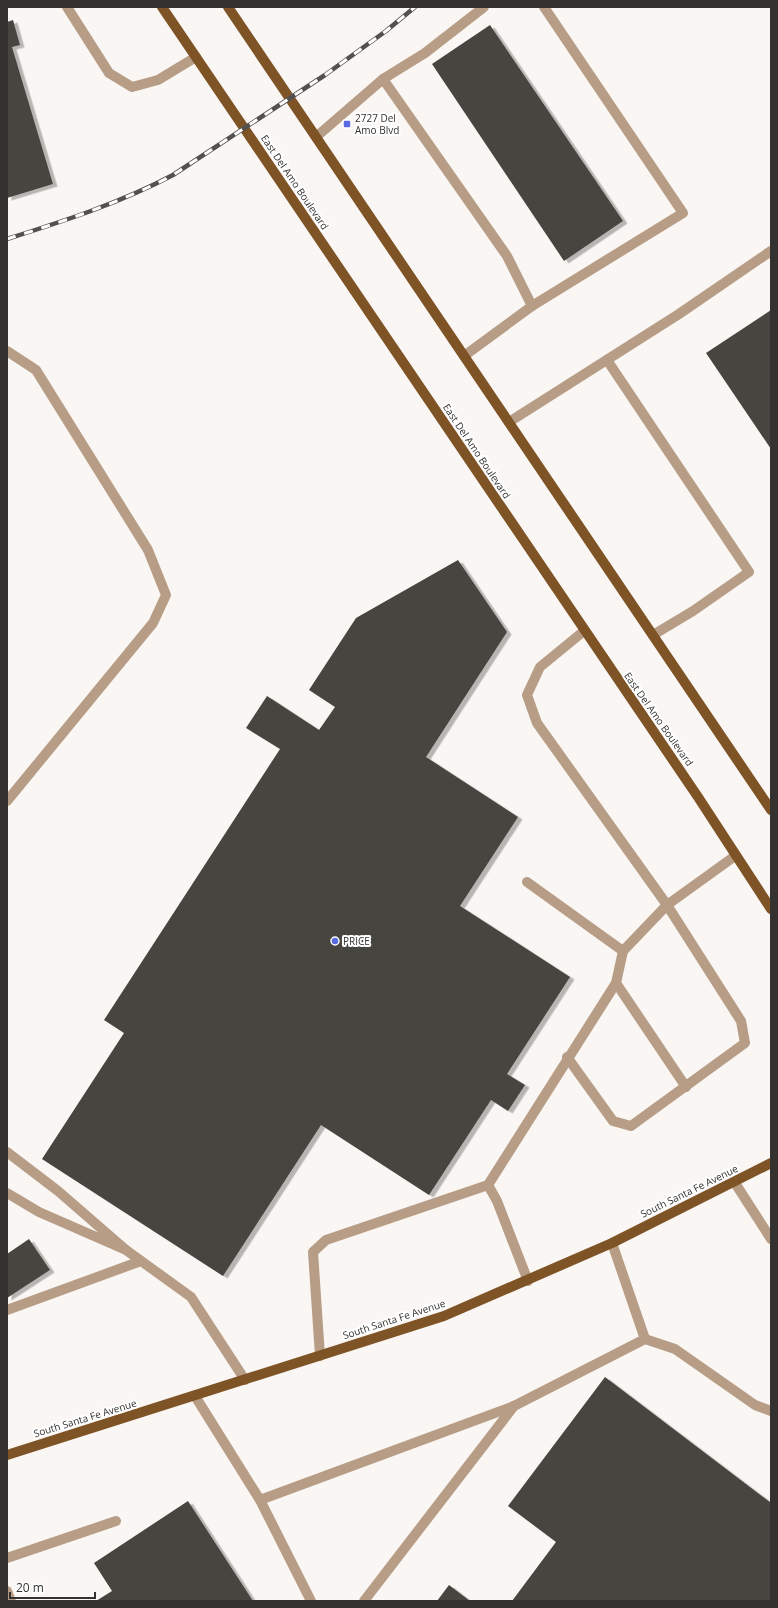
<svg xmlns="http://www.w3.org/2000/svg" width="778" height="1608" font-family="'Open Sans',sans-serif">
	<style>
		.building { fill: #474441; filter: url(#shadow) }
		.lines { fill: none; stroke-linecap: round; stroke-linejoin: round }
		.minor { stroke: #b79d86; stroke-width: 10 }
		.major { stroke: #7e5326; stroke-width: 10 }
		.rail-casing { stroke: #52514f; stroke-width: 4.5 }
		.rail { stroke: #fff; stroke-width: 3; stroke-dasharray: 9; stroke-linecap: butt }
		.poi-dot { fill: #5b6ae1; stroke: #fff; stroke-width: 1.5 }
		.labels { text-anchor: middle; stroke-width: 4; stroke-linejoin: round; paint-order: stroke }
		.poi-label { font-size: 10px; fill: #333230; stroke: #fff; text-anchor: start }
		.street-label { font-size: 10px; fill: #333230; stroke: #fff }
	</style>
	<defs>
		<filter id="shadow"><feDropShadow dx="4.5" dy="2.5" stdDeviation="0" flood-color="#0004"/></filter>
	</defs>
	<rect width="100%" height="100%" fill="#faf6f3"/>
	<!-- building -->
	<g class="building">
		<polygon points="13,20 20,45 12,47 53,184 7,198 7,22"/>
		<polygon points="490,25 623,221 564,261 432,64"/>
		<polygon points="771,310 771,449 706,353"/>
		<polygon points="458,560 507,632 426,757 518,817 460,906 570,977 507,1074 525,1085 508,1111 491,1100 429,1195 321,1125 223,1276 42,1159 124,1033 104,1020 280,749 246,728 267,696 319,730 335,707 309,690 356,618"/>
		<polygon points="29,1239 50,1270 7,1298 7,1254"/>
		<polygon points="605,1377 771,1503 771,1601 512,1601 556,1542 508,1506"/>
		<polygon points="188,1501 253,1601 96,1601 112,1591 94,1563"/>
		<polygon points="449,1585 470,1601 437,1601"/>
	</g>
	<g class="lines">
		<!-- minor -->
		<g class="minor">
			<polyline points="67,7 109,73 132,87 158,80 196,57"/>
			<polyline points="383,79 507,256 532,306"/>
			<polyline points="316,137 383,79 425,53 484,7"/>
			<polyline points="7,351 36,370 148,550 166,595 153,623 7,801"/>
			<polyline points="464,356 532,306 683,213 544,7"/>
			<polyline points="607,360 749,572 693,611 653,635"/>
			<polyline points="509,422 679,314 771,251"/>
			<polyline points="527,882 623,951"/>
			<polyline points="616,983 686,1087"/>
			<polyline points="567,1057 613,1121 631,1126 745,1043 741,1021 667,905 537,723 527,695 540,667 584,631"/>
			<polyline points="7,1152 58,1191 126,1250 39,1212 7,1193"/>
			<polyline points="735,1183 771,1239"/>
			<polyline points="488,1185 497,1201 528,1281"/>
			<polyline points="612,1243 645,1339 675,1349 755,1405 771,1411"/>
			<polyline points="126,1250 191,1297 245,1380"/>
			<polyline points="7,1310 141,1261"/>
			<polyline points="320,1356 313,1252 326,1240 488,1185 616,983 623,951 667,905 735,856"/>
			<polyline points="195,1396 260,1500 311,1601"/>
			<polyline points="260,1500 514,1406"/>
			<polyline points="7,1558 116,1521"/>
			<polyline points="7,1591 11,1601"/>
			<polyline points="364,1601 514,1406 645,1339"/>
		</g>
		<!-- major -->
		<g class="major">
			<polyline points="162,7 698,797 771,909"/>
			<polyline points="228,7 771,810"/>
			<polyline points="7,1455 444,1316 612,1243 771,1163"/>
		</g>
		<defs>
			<path id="rail" d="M7,239c57,-18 113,-36 166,-64l152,-100 61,-44 29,-24"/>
		</defs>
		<!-- rail casing -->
		<use href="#rail" class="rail-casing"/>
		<!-- rail -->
		<use href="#rail" class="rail"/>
	</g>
	<!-- markers -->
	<g class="poi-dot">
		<rect x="343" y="120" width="8" height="8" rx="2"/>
		<circle cx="335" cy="941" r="4"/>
	</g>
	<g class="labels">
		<!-- poi labels -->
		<g class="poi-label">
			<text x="355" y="122">2727 Del<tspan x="355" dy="12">Amo Blvd</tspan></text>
			<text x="343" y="945">PRICE</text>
		</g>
		<!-- street labels -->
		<g class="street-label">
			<text transform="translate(295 182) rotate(56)" y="4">East Del Amo Boulevard</text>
			<text transform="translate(477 451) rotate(56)" y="4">East Del Amo Boulevard</text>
			<text transform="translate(659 719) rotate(55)" y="4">East Del Amo Boulevard</text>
			<text transform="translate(689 1191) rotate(-26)" y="4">South Santa Fe Avenue</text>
			<text transform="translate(394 1319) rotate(-18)" y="4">South Santa Fe Avenue</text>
			<text transform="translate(85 1418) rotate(-17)" y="4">South Santa Fe Avenue</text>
		</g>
	</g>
	<!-- border -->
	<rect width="778" height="1608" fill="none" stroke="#333230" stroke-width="16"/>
	<!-- scale -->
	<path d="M10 1592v6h85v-6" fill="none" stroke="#333230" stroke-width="2"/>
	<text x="16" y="1592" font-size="12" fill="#333230" stroke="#ffffff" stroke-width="3" paint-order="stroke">20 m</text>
</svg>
